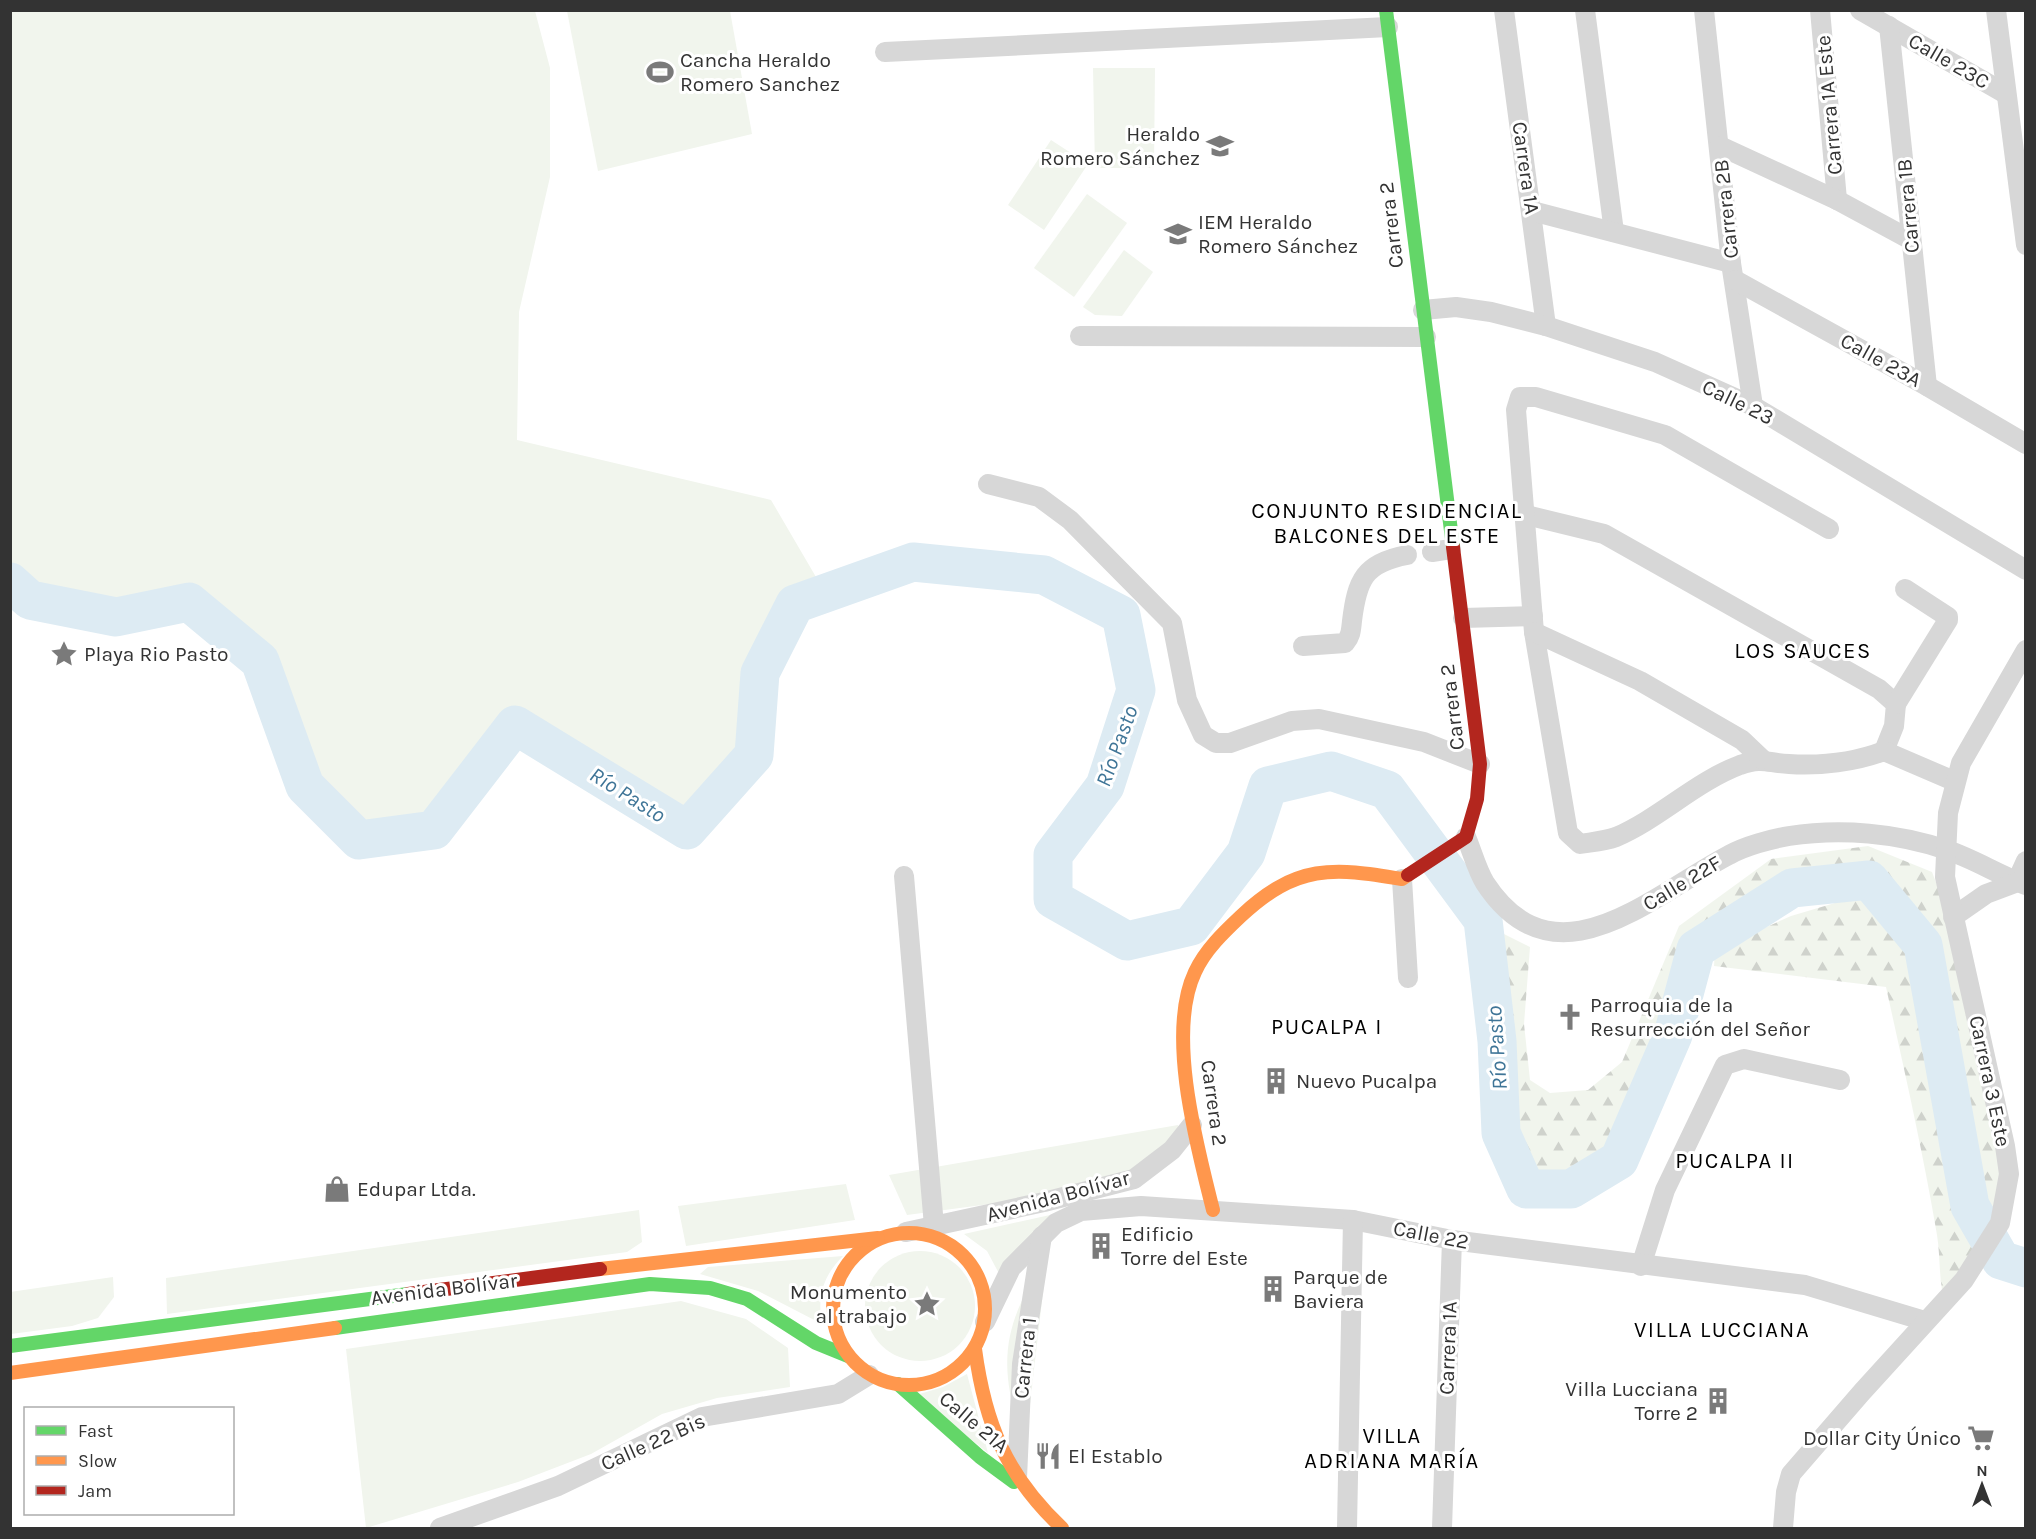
<svg xmlns="http://www.w3.org/2000/svg" width="2036" height="1539" font-family="Karla,sans-serif">
	<style>
		.green { fill: #f1f5ed }
		.forest { fill: url(#forest-firs) }
		.lines { fill: none; stroke-linecap: round; stroke-linejoin: round }
		.river { stroke: #ddebf3; stroke-width: 39 }
		.street { stroke: #d7d7d7; stroke-width: 20 }
		.fast { stroke: #63d668; stroke-width: 14 }
		.slow { stroke: #ff974d; stroke-width: 14 }
		.jam { stroke: #b3261e; stroke-width: 14 }
		.labels { text-anchor: middle; stroke-width: 6; stroke-linejoin: round; paint-order: stroke }
		.poi-label { font-size: 21px; fill: #333; stroke: #fff; text-anchor: start }
		.street-label { font-size: 21px; fill: #333; stroke: #fff }
		.neighbourhood-label { font-size: 22px; letter-spacing: 1.5px; fill: #000; stroke: #fff }
		.water-label { font-size: 22px; font-style: italic; fill: #3f7597; stroke: #fff }
	</style>
	<defs>
		<pattern id="forest-firs" width="22" height="20" patternUnits="userSpaceOnUse" patternTransform="scale(1.5)"><rect width="22" height="20" fill="#f1f5ed"/><path d="M5 1l3.5 6h-7zM16 11l3.5 6h-7z" fill="#cfd2cc"/></pattern>
	</defs>
	<rect width="100%" height="100%" fill="#fff"/>
	<!-- green -->
	<g class="green">
		<polygon points="10,11 535,11 550,68 550,177 519,312 517,440 771,500 816,577 795,604 760,673 754,755 687,830 515,725 434,830 359,840 301,775 260,661 189,602 116,617 30,600 11,582"/>
		<polygon points="567,11 730,11 752,134 598,171"/>
		<polygon points="1093,68 1155,68 1154,168 1095,168"/>
		<polygon points="1051,140 1088,164 1044,230 1008,205"/>
		<polygon points="1087,194 1127,223 1074,297 1034,268"/>
		<polygon points="1124,250 1153,272 1122,316 1095,315 1083,307"/>
		<polygon points="1178,1125 1177,1142 1096,1190 907,1215 889,1175"/>
		<polygon points="846,1184 855,1220 686,1246 678,1206"/>
		<polygon points="639,1210 642,1242 627,1252 167,1314 166,1278"/>
		<polygon points="1050,1215 1052,1221 1003,1281 987,1251 964,1234"/>
		<circle cx="920" cy="1306" r="55"/>
		<path d="M843,1256c-20,20 -26,40 -21,68l-64,-33 -58,-17 8,-7z"/>
		<path d="M1047,1258l-22,189c-27,-78 -26,-119 22,-189z"/>
		<polygon points="113,1277 114,1297 98,1318 72,1326 11,1334 10,1292"/>
		<polygon points="681,1301 746,1319 788,1348 790,1387 717,1398 662,1414 591,1454 518,1482 366,1528 346,1349"/>
		<polygon points="967,1374 988,1453 916,1395 943,1387"/>
	</g>
	<!-- forest -->
	<g class="forest">
		<path d="M1868,846l64,26 15,39 56,249 -8,54 -16,-7 -44,-261 -58,-75 -88,9 -97,63 -23,85 -54,126c-31,15 -50,22 -85,19l-24,-38 -6,-203 30,15 -6,77 6,56 20,13 38,-3 34,-28 57,-136 92,-67z"/>
		<path d="M1872,892l50,66 14,101 33,168 9,16 -13,26 -23,21c-3,-18 -2,-37 -5,-55 -14,-83 -33,-166 -51,-248l-172,-21 1,-16 76,-34z"/>
	</g>
	<g class="lines">
		<!-- river -->
		<polyline class="river" points="10,582 30,600 116,617 189,602 260,661 305,786 359,840 434,830 515,725 687,830 754,755 760,673 795,604 913,562 1044,575 1121,615 1136,690 1105,786 1053,855 1053,899 1127,941 1191,926 1246,853 1268,786 1331,771 1387,790 1483,920 1497,1041 1501,1133 1526,1189 1571,1189 1619,1160 1673,1035 1696,949 1792,888 1869,880 1923,945 1970,1206 2001,1260 2026,1268"/>
		<!-- street -->
		<g class="street">
			<polyline points="1504,10 1546,326"/>
			<polyline points="1585,10 1614,232"/>
			<polyline points="1704,10 1731,263 1753,406"/>
			<polyline points="1820,10 1837,200"/>
			<polyline points="1860,10 2006,94"/>
			<polyline points="1996,10 2026,245"/>
			<polyline points="1889,26 1927,386"/>
			<polyline points="885,52 1388,27"/>
			<polyline points="1720,146 1837,200 1911,240"/>
			<polyline points="1532,211 1731,263"/>
			<polyline points="1735,280 1927,386 2026,444"/>
			<polyline points="1423,310 1456,307 1491,312 1546,326 1655,362 1753,406 2026,570"/>
			<polyline points="1080,336 1426,337"/>
			<polyline points="988,484 1039,497 1070,520 1172,623 1187,700 1203,735 1216,743 1230,743 1292,721 1319,719 1424,742 1480,764"/>
			<polyline points="1526,515 1604,534 1879,689 1896,704 1894,726 1884,751"/>
			<path d="M1829,529l-164,-94 -129,-38h-16l-4,13 18,222 34,201 12,11c12,-2 25,-3 36,-7 44,-19 79,-55 124,-72 23,-8 27,-2 49,-1 31,2 66,-2 95,-13l70,30"/>
			<polyline points="1432,552 1451,549"/>
			<polyline points="1463,618 1533,616"/>
			<polyline points="1534,632 1640,681 1742,740 1762,759"/>
			<path d="M1303,646l42,-3c6,-7 6,-13 7,-22 5,-41 12,-58 55,-66"/>
			<polyline points="1896,704 1948,620 1948,617 1905,589"/>
			<path d="M1466,837c6,14 11,33 19,46 70,107 167,12 244,-28 16,-9 42,-16 60,-19 52,-8 108,-3 158,14 27,9 52,25 79,35"/>
			<polyline points="2021,872 2026,861"/>
			<polyline points="904,876 934,1226"/>
			<polyline points="1402,879 1408,978"/>
			<polyline points="1953,917 1986,894 2018,882"/>
			<polyline points="906,1232 1044,1202 1134,1179 1172,1150 1192,1125"/>
			<polyline points="1641,1266 1665,1190 1725,1065 1744,1059 1840,1080"/>
			<polyline points="985,1322 1011,1268 1056,1223 1081,1211 1141,1206 1353,1220 1452,1240 1805,1285 1925,1321"/>
			<polyline points="1017,1478 1022,1364 1042,1236"/>
			<polyline points="440,1528 558,1486 702,1417 838,1394 869,1375"/>
			<polyline points="1347,1528 1353,1220"/>
			<polyline points="1442,1528 1452,1240"/>
			<polyline points="1783,1528 1786,1492 1791,1474 1862,1392 1964,1280 2000,1223 2009,1174 2005,1146 1945,877 1948,813 1961,763 2026,650"/>
		</g>
		<!-- fast -->
		<g class="fast">
			<polyline points="1386,10 1453,547"/>
			<polyline points="335,1328 650,1284 710,1288 747,1299 816,1343 848,1356"/>
			<polyline points="10,1346 408,1294"/>
			<polyline points="898,1384 980,1457 1014,1482"/>
		</g>
		<!-- slow -->
		<g class="slow">
			<path d="M1213,1210c-16,-64 -47,-177 -18,-238 10,-22 29,-40 46,-56 56,-52 91,-49 161,-37l6,-4"/>
			<circle cx="909" cy="1309" r="76"/>
			<polyline points="600,1269 878,1238"/>
			<path d="M975,1349c10,75 31,126 87,179"/>
			<polyline points="10,1373 335,1328"/>
		</g>
		<!-- jam -->
		<g class="jam">
			<polyline points="1408,875 1466,837 1477,799 1480,764 1453,547"/>
			<polyline points="408,1294 600,1269"/>
		</g>
	</g>
	<!-- icons -->
	<defs>
		<symbol id="stadium-bare" viewBox="-9 -9 18 18"><path d="M0-5a6.5 5 0 1 0 0 10a6.5 5 0 1 0 0-10ZM-3.5-1.8h7v3.6h-7Z" fill="#7a7a7a" stroke="#fff" stroke-width="2.5" paint-order="stroke"/></symbol>
		<symbol id="school-bare" viewBox="-9 -9 18 18"><path d="M0-5L7-2L0 1L-7-2ZM-4 1L0 2.5L4 1V4Q0 6-4 4Z" fill="#7a7a7a" stroke="#fff" stroke-width="2.5" paint-order="stroke"/></symbol>
		<symbol id="sight-bare" viewBox="-9 -9 18 18"><path d="M0-6L1.8-2.2L6-1.7L2.9 1.2L3.7 5.4L0 3.3L-3.7 5.4L-2.9 1.2L-6-1.7L-1.8-2.2Z" fill="#7a7a7a" stroke="#fff" stroke-width="2.5" paint-order="stroke"/></symbol>
		<symbol id="church-bare" viewBox="-9 -9 18 18"><path d="M-1.2-6h2.4v3.5h3.3v2.4h-3.3V6h-2.4V-.1h-3.3v-2.4h3.3Z" fill="#7a7a7a" stroke="#fff" stroke-width="2.5" paint-order="stroke"/></symbol>
		<symbol id="building-bare" viewBox="-9 -9 18 18"><path d="M-4-6H4V6H1V3H-1V6H-4ZM-2.5-4.3h1.7v1.8h-1.7ZM.8-4.3h1.7v1.8H.8ZM-2.5-1h1.7V.8h-1.7ZM.8-1h1.7V.8H.8Z" fill="#7a7a7a" stroke="#fff" stroke-width="2.5" paint-order="stroke"/></symbol>
		<symbol id="shop-bare" viewBox="-9 -9 18 18"><path d="M-5-2.5h2.3a2.7 3.5 0 0 1 5.4 0H5L5.5 6h-11ZM-1.5-2.5h3a1.5 2.3 0 0 0-3 0Z" fill="#7a7a7a" stroke="#fff" stroke-width="2.5" paint-order="stroke"/></symbol>
		<symbol id="supermarket-bare" viewBox="-9 -9 18 18"><path d="M-6-5.5h2.5l.6 2H6L4.5 2H-2.5L-4.4-4H-6ZM-1.5 3.2a1.3 1.3 0 1 0 .1 0ZM3 3.2a1.3 1.3 0 1 0 .1 0Z" fill="#7a7a7a" stroke="#fff" stroke-width="2.5" paint-order="stroke"/></symbol>
		<symbol id="restaurant-bare" viewBox="-9 -9 18 18"><path d="M-5-6h1v4h1v-4h1v4h1v-4h1v5L-1.5 .5V6h-2V.5L-5-1ZM5-6V6H3V1.5H1.5Q1.5-4 5-6Z" fill="#7a7a7a" stroke="#fff" stroke-width="2.5" paint-order="stroke"/></symbol>
	</defs>
	<g fill-rule="evenodd">
		<use href="#stadium-bare" x="641" y="53" width="38" height="38"/>
		<use href="#school-bare" x="1201" y="127" width="38" height="38"/>
		<use href="#school-bare" x="1159" y="215" width="38" height="38"/>
		<use href="#sight-bare" x="45" y="635" width="38" height="38"/>
		<use href="#church-bare" x="1551" y="998" width="38" height="38"/>
		<use href="#building-bare" x="1257" y="1062" width="38" height="38"/>
		<use href="#shop-bare" x="318" y="1170" width="38" height="38"/>
		<use href="#building-bare" x="1082" y="1227" width="38" height="38"/>
		<use href="#building-bare" x="1254" y="1270" width="38" height="38"/>
		<use href="#sight-bare" x="908" y="1285" width="38" height="38"/>
		<use href="#building-bare" x="1699" y="1382" width="38" height="38"/>
		<use href="#supermarket-bare" x="1962" y="1419" width="38" height="38"/>
		<use href="#restaurant-bare" x="1029" y="1437" width="38" height="38"/>
	</g>
	<g class="labels">
		<!-- poi labels -->
		<g class="poi-label">
			<text x="680" y="67">Cancha Heraldo<tspan x="680" dy="24">Romero Sanchez</tspan></text>
			<text x="1200" y="141" text-anchor="end">Heraldo<tspan x="1200" dy="24">Romero Sánchez</tspan></text>
			<text x="1198" y="229">IEM Heraldo<tspan x="1198" dy="24">Romero Sánchez</tspan></text>
			<text x="84" y="661">Playa Rio Pasto</text>
			<text x="1590" y="1012">Parroquia de la<tspan x="1590" dy="24">Resurrección del Señor</tspan></text>
			<text x="1296" y="1088">Nuevo Pucalpa</text>
			<text x="357" y="1196">Edupar Ltda.</text>
			<text x="1121" y="1241">Edificio<tspan x="1121" dy="24">Torre del Este</tspan></text>
			<text x="1293" y="1284">Parque de<tspan x="1293" dy="24">Baviera</tspan></text>
			<text x="907" y="1299" text-anchor="end">Monumento<tspan x="907" dy="24">al trabajo</tspan></text>
			<text x="1698" y="1396" text-anchor="end">Villa Lucciana<tspan x="1698" dy="24">Torre 2</tspan></text>
			<text x="1961" y="1445" text-anchor="end">Dollar City Único</text>
			<text x="1068" y="1463">El Establo</text>
		</g>
		<!-- street labels -->
		<g class="street-label">
			<text transform="translate(1949 61) rotate(30)" y="7">Calle 23C</text>
			<text transform="translate(1829 105) rotate(-95)" y="7">Carrera 1A Este</text>
			<text transform="translate(1526 168) rotate(82)" y="7">Carrera 1A</text>
			<text transform="translate(1908 206) rotate(-95)" y="7">Carrera 1B</text>
			<text transform="translate(1726 209) rotate(-96)" y="7">Carrera 2B</text>
			<text transform="translate(1391 225) rotate(-97)" y="7">Carrera 2</text>
			<text transform="translate(1881 360) rotate(29)" y="7">Calle 23A</text>
			<text transform="translate(1738 402) rotate(26)" y="7">Calle 23</text>
			<text transform="translate(1452 707) rotate(-97)" y="7">Carrera 2</text>
			<text transform="translate(1682 883) rotate(-31)" y="7">Calle 22F</text>
			<text transform="translate(1990 1081) rotate(78)" y="7">Carrera 3 Este</text>
			<text transform="translate(1214 1103) rotate(82)" y="7">Carrera 2</text>
			<text transform="translate(1058 1196) rotate(-15)" y="7">Avenida Bolívar</text>
			<text transform="translate(1431 1235) rotate(11)" y="7">Calle 22</text>
			<text transform="translate(444 1289) rotate(-7)" y="7">Avenida Bolívar</text>
			<text transform="translate(1448 1348) rotate(-88)" y="7">Carrera 1A</text>
			<text transform="translate(1025 1358) rotate(-84)" y="7">Carrera 1</text>
			<text transform="translate(974 1422) rotate(40)" y="7">Calle 21A</text>
			<text transform="translate(653 1442) rotate(-24)" y="7">Calle 22 Bis</text>
		</g>
		<!-- neighbourhood labels -->
		<g class="neighbourhood-label">
			<text x="1387" y="518">CONJUNTO RESIDENCIAL<tspan x="1387" dy="25">BALCONES DEL ESTE</tspan></text>
			<text x="1803" y="658">LOS SAUCES</text>
			<text x="1327" y="1034">PUCALPA I</text>
			<text x="1735" y="1168">PUCALPA II</text>
			<text x="1722" y="1337">VILLA LUCCIANA</text>
			<text x="1392" y="1443">VILLA<tspan x="1392" dy="25">ADRIANA MARÍA</tspan></text>
		</g>
		<!-- water labels -->
		<g class="water-label">
			<text transform="translate(1116 746) rotate(-70)" y="8">Río Pasto</text>
			<text transform="translate(628 794) rotate(32)" y="8">Río Pasto</text>
			<text transform="translate(1496 1048) rotate(-94)" y="8">Río Pasto</text>
		</g>
	</g>
	<!-- border -->
	<rect width="2036" height="1539" fill="none" stroke="#333333" stroke-width="24"/>
	<!-- legend -->
	<rect x="24" y="1407" width="210" height="108" fill="#ffffff" stroke="#adadad" stroke-width="1.5"/>
	<rect x="36" y="1426" width="30" height="9" fill="#63d668" stroke="#adadad" stroke-width="1.5"/>
	<text x="78" y="1437" font-size="18" fill="#333333">Fast</text>
	<rect x="36" y="1456" width="30" height="9" fill="#ff974d" stroke="#adadad" stroke-width="1.5"/>
	<text x="78" y="1467" font-size="18" fill="#333333">Slow</text>
	<rect x="36" y="1486" width="30" height="9" fill="#b3261e" stroke="#adadad" stroke-width="1.5"/>
	<text x="78" y="1497" font-size="18" fill="#333333">Jam</text>
	<!-- north arrow -->
	<g transform="translate(1982 1485)" stroke="#ffffff" stroke-width="4.5" paint-order="stroke">
	<path d="M0-4.5L10 22L0 15L-10 22Z" fill="#333333"/>
	<text y="-9" font-size="16" font-weight="bold" text-anchor="middle" fill="#333333">N</text>
	</g>
</svg>
